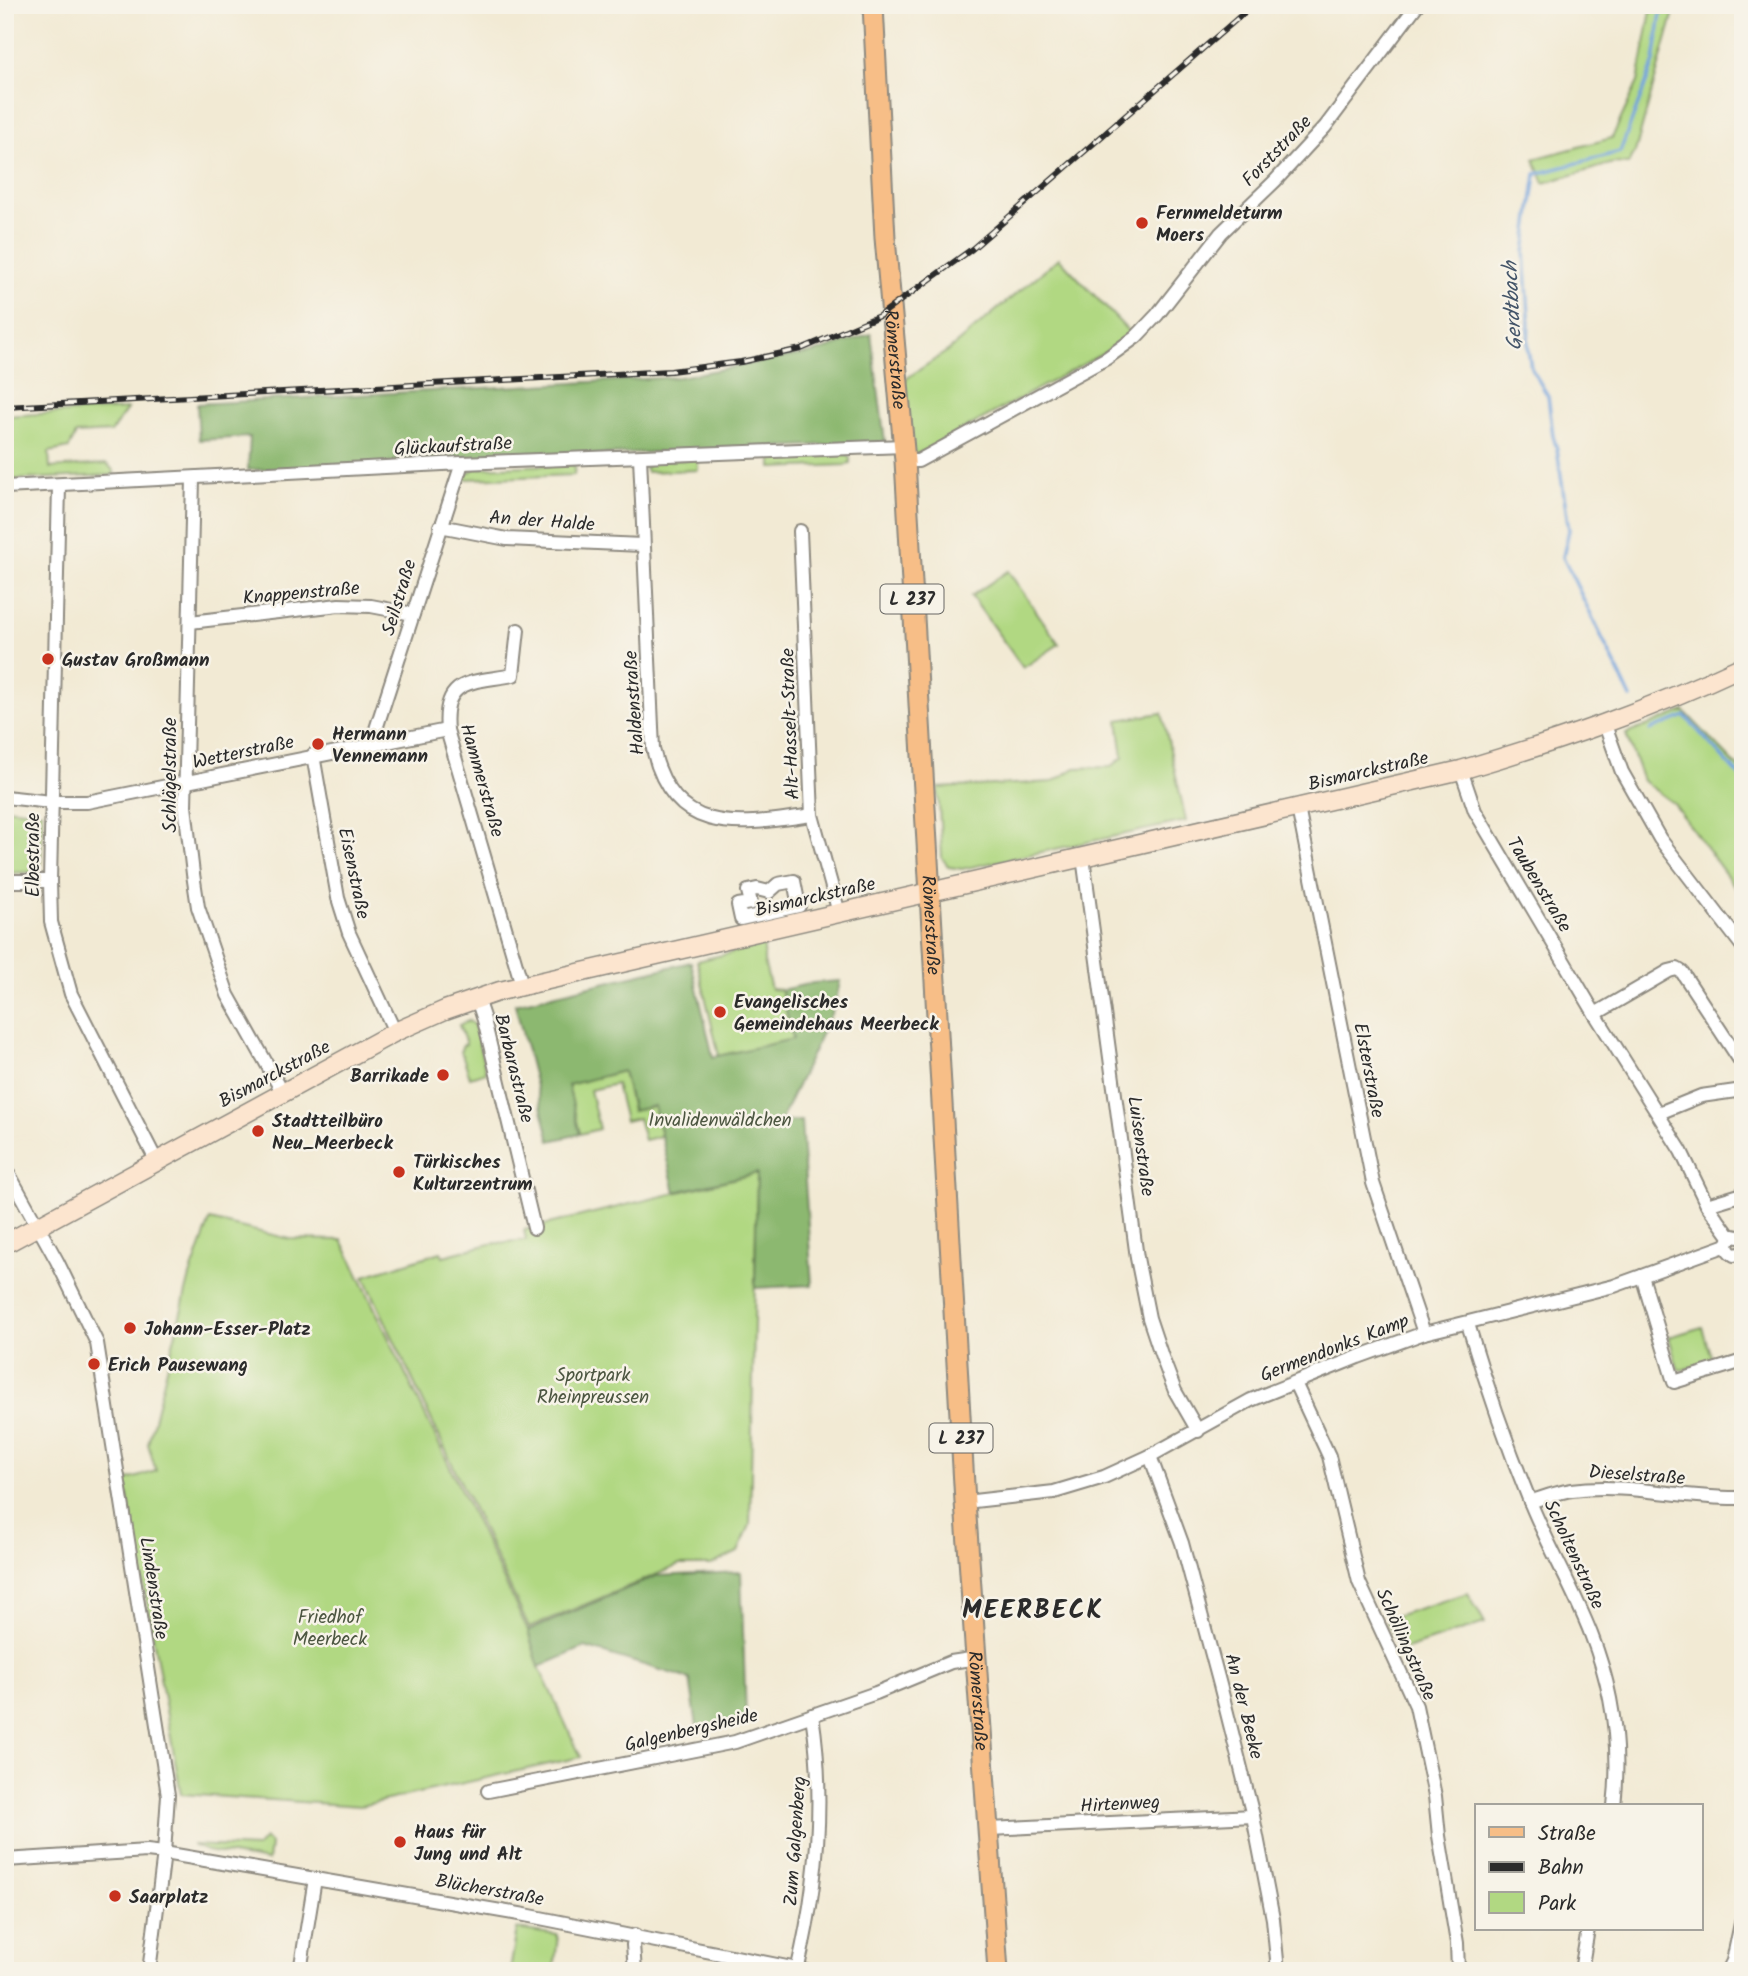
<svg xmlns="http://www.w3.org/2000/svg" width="1748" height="1976" font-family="Kalam,sans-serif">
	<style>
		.green { fill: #b1d882; stroke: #6e8256; stroke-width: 2 }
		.forest { fill: #8cb870; stroke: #5c724e; stroke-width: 2 }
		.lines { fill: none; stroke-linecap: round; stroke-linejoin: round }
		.stream { stroke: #71a2dc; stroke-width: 3.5 }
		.street-casing { stroke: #8e8a80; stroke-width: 16 }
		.secondary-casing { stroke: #8e8a80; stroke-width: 21 }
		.primary-casing { stroke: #8e8a80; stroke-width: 23 }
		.street { stroke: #fff; stroke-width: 12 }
		.secondary { stroke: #fce5cf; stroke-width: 18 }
		.primary { stroke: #f7be87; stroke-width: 19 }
		.rail-casing { stroke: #2b2b2b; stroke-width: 6 }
		.rail { stroke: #f7f3e8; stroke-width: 3.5; stroke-dasharray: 10; stroke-linecap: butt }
		.poi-dot { fill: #c8321e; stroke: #f7f3e8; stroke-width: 2.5 }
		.labels { text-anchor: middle; stroke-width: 5; stroke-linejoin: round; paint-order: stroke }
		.shield { fill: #f7f3e8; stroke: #686764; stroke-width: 2 }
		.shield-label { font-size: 18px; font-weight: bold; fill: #2b2b2b }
		.street-label { font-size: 19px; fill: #2b2b2b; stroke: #f7f3e8 }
		.poi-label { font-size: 19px; font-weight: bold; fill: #2b2b2b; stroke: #f7f3e8; text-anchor: start }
		.park-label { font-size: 19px; fill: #4c5641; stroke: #f7f3e8 }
		.water-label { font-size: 21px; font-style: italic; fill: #445569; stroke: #f7f3e8 }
		.district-label { font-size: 26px; font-weight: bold; letter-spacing: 2px; fill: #2b2b2b; stroke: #f7f3e8 }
	</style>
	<rect width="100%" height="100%" fill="#f7f3e8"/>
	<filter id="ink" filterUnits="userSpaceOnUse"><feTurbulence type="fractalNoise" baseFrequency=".0143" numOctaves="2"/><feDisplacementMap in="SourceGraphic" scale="14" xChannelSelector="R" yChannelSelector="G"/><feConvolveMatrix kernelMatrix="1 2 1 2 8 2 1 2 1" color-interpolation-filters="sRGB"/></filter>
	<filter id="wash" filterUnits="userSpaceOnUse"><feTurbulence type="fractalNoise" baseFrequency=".00686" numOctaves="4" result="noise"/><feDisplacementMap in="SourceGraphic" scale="28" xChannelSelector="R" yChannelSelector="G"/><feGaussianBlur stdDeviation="1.57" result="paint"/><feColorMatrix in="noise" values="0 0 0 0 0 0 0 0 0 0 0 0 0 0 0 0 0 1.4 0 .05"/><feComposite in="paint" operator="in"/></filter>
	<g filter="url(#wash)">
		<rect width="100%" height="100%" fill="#f2ead4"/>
		<!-- green -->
		<g class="green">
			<polygon points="1652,5 1676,5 1635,152 1628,164 1614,163 1544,183 1534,159 1612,138 1638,82"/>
			<polygon points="1059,258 1130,333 1104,353 916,455 912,451 904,380 949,350"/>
			<polygon points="127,409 111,432 76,434 69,448 49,452 50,468 107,464 114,471 114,475 5,480 5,416"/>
			<polygon points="846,453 850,458 850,463 846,465 772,468 772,456"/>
			<polygon points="698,459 698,470 647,472 645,468 654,461"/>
			<polygon points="575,464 574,475 466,479 463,476 476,468"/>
			<polygon points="1008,571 1059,644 1023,668 971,596"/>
			<polygon points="1684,711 1743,772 1743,898 1674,804 1643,781 1626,734"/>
			<polygon points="1162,713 1186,821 962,869 949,867 942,858 938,788 1052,782 1075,768 1111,767 1123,757 1118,720"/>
			<polygon points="5,808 42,812 41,870 39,872 5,873"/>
			<polygon points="764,945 764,962 771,989 781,990 793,1039 719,1056 697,961"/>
			<polygon points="469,1021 474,1025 486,1072 470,1077 461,1051 462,1046 466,1044 459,1025"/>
			<polygon points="623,1071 632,1111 654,1106 661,1136 644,1140 638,1118 625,1121 616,1084 590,1090 599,1129 580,1134 568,1085"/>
			<polygon points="757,1173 750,1525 738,1552 711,1565 679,1565 529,1628 364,1276 441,1252 443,1256 490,1244 526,1240 524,1230"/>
			<polygon points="210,1220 290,1239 342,1240 528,1631 539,1667 581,1757 360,1806 181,1794 125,1481 156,1471 148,1444 190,1276"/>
			<polygon points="1702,1327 1712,1361 1682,1370 1678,1369 1669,1337"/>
			<polygon points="1468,1593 1485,1623 1400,1651 1386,1622 1389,1618"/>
			<polygon points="265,1839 270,1844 268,1861 207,1851 192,1845 257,1848"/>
			<polygon points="517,1929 558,1935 554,1971 510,1971"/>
		</g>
		<!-- forest -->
		<g class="forest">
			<polygon points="871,334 885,442 248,470 250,437 199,440 197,404 679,377 816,352"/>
			<polygon points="691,962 713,1057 793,1039 781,990 813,983 840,981 835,1005 780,1122 801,1121 812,1285 755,1288 757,1173 675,1192 654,1106 633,1111 623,1071 568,1085 580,1134 550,1141 515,1004"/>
			<polygon points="741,1572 746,1719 698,1733 690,1679 585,1647 539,1667 528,1631 656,1576"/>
		</g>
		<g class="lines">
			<!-- stream -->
			<g class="stream">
				<polyline points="1631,698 1563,557 1569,530 1557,449 1553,436 1548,396 1531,368 1528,349 1529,315 1525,252 1536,174 1620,152 1654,62 1662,5"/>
				<polyline points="1650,730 1685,716 1743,780"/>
			</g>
		</g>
	</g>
	<g filter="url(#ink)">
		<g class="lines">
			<defs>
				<g id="street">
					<path d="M640,457l13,292c21,90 88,76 159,66"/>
					<polyline points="905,461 918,461 1107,358 1136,337 1157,315 1221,233 1275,181 1325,127 1417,5"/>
					<polyline points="193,479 185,806 193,874 198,907 228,995 283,1093"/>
					<polyline points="59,486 50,881 51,922 71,994 156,1160"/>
					<polyline points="5,487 462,463 904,446"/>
					<polyline points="440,526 507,539 642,545"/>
					<polyline points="800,531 812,815 839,913"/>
					<polyline points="190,622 339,605 371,606 413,614"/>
					<path d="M518,630l-5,45c-40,8 -71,2 -66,55l75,255"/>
					<polyline points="1605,725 1622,772 1660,839 1743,947"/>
					<polyline points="375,742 376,729 462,463"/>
					<polyline points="313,755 338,898 349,933 395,1032"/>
					<polyline points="1461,770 1475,811 1595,1014 1681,1151 1707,1205 1731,1238"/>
					<polyline points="5,797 51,802 87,802 447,730"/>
					<polyline points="1298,808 1373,1183 1424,1333"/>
					<polyline points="1083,857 1137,1258 1149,1318 1162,1357 1175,1391 1198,1431"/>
					<polyline points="5,881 50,881"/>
					<polygon points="794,881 799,906 741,919 738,905 751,903 748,891 757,889 769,892 778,884"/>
					<polyline points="477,999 484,1020 534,1228"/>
					<polyline points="1595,1014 1669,971 1677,969 1682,972 1743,1065"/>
					<polyline points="1659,1113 1701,1096 1743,1090"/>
					<polyline points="5,1167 57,1261 97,1343 168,1795 164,1853 149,1971"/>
					<polyline points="1707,1205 1743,1194"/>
					<path d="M1743,1238l-9,-2c-9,5 -9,14 0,19l9,-2"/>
					<polyline points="1642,1276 1674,1382 1743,1361"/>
					<path d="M1468,1324c18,60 39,121 63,180 18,44 43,86 60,130 22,56 30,113 23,172"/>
					<polyline points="1295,1383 1329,1456 1359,1582 1416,1706 1435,1796 1439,1836 1457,1943 1458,1971"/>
					<polyline points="1150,1456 1182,1543 1220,1685 1253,1816 1273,1919 1278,1971"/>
					<polyline points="965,1502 1054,1492 1104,1477 1150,1456 1251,1400 1358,1357 1424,1333 1614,1286 1727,1245"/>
					<path d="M1530,1502c14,-5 28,-10 42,-12 57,-8 114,10 171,8"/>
					<polyline points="488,1791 735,1742 876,1693 951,1662 977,1658"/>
					<polyline points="5,1809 5,1879"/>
					<polyline points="989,1829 1253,1816"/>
					<polyline points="5,1860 147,1851 164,1853 525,1915 807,1971"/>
					<polyline points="635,1935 633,1945 635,1971"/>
					<polyline points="300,1971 315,1879"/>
					<path d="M797,1971c20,-83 28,-172 15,-256"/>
					<polyline points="1581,1971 1588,1929"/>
					<polyline points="1728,1971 1733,1961 1743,1914"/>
				</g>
				<path id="secondary" d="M5,1244l390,-212 50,-22 55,-19 961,-221c99,-29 188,-60 282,-104"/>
				<g id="primary">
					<path id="s1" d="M873,5l12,233 20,223 60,1041 33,469"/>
				</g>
			</defs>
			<!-- street casing -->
			<use href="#street" class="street-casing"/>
			<!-- secondary casing -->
			<use href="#secondary" class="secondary-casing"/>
			<!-- primary casing -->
			<use href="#primary" class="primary-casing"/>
			<!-- street -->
			<use href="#street" class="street"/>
			<!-- secondary -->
			<use href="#secondary" class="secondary"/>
			<!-- primary -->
			<use href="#primary" class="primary"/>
			<defs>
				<polyline id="rail" points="5,407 671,371 741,362 801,349 879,316 972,249 1253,5"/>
			</defs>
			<!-- rail casing -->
			<use href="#rail" class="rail-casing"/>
			<!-- rail -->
			<use href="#rail" class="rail"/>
		</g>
	</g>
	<!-- markers -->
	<g class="poi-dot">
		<circle cx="1142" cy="223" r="7"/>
		<circle cx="48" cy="659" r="7"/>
		<circle cx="318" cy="744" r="7"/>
		<circle cx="720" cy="1012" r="7"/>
		<circle cx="443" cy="1075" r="7"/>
		<circle cx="258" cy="1131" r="7"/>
		<circle cx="399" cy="1172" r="7"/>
		<circle cx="130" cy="1328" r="7"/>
		<circle cx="94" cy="1364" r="7"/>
		<circle cx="400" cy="1842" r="7"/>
		<circle cx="115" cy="1896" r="7"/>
	</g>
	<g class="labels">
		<!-- shield labels -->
		<g class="shield">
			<rect x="880.5" y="584.5" width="63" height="29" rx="5"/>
			<rect x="929.5" y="1423.5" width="63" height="29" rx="5"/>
		</g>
		<g class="shield-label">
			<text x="912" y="605">L 237</text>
			<text x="961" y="1444">L 237</text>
		</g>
		<!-- street labels -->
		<g class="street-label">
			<text transform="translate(1276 150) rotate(-46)" y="7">Forststraße</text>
			<text dy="7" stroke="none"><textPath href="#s1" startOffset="355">Römerstraße</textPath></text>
			<text transform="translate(453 445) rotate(-3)" y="7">Glückaufstraße</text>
			<text transform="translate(542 520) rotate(4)" y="7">An der Halde</text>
			<text transform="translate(301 592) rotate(-5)" y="7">Knappenstraße</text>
			<text transform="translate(398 597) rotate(-73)" y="7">Seilstraße</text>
			<text transform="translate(633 703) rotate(-94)" y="7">Haldenstraße</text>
			<text transform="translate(789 724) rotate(-92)" y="7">Alt-Hasselt-Straße</text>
			<text transform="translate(243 751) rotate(-12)" y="7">Wetterstraße</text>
			<text transform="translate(1368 770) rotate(-13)" y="7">Bismarckstraße</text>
			<text transform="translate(169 775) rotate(-90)" y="7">Schlägelstraße</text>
			<text transform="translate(483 780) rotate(74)" y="7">Hammerstraße</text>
			<text transform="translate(32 855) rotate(-90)" y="7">Elbestraße</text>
			<text transform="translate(355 873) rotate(78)" y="7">Eisenstraße</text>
			<text transform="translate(1540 884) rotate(59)" y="7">Taubenstraße</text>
			<text transform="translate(815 896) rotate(-13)" y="7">Bismarckstraße</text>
			<text dy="7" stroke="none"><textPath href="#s1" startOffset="922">Römerstraße</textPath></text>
			<text transform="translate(515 1068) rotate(76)" y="7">Barbarastraße</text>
			<text transform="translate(1370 1070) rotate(79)" y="7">Elsterstraße</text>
			<text transform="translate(274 1073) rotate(-28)" y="7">Bismarckstraße</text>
			<text transform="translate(1142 1146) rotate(82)" y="7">Luisenstraße</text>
			<text transform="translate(1334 1347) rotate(-21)" y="7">Germendonks Kamp</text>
			<text transform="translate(1637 1474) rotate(4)" y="7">Dieselstraße</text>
			<text transform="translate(1575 1554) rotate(65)" y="7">Scholtenstraße</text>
			<text transform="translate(155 1588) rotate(81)" y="7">Lindenstraße</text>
			<text transform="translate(1407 1644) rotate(66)" y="7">Schöllingstraße</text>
			<text dy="7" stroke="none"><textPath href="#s1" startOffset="1699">Römerstraße</textPath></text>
			<text transform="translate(1245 1706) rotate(76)" y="7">An der Beeke</text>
			<text transform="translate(691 1729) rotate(-13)" y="7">Galgenbergsheide</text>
			<text transform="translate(1120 1803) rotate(-3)" y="7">Hirtenweg</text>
			<text transform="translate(794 1841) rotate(-86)" y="7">Zum Galgenberg</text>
			<text transform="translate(490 1889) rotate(10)" y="7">Blücherstraße</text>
		</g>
		<!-- poi labels -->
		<g class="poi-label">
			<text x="1156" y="219">Fernmeldeturm<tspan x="1156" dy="22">Moers</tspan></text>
			<text x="62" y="666">Gustav Großmann</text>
			<text x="332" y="740">Hermann<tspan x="332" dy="22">Vennemann</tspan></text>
			<text x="734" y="1008">Evangelisches<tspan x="734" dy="22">Gemeindehaus Meerbeck</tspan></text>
			<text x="429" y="1082" text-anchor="end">Barrikade</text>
			<text x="272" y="1127">Stadtteilbüro<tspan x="272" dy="22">Neu_Meerbeck</tspan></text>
			<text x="413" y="1168">Türkisches<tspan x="413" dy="22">Kulturzentrum</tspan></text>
			<text x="144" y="1335">Johann-Esser-Platz</text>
			<text x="108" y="1371">Erich Pausewang</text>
			<text x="414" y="1838">Haus für<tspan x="414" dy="22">Jung und Alt</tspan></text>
			<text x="129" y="1903">Saarplatz</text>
		</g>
		<!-- park labels -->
		<g class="park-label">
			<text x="720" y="1126">Invalidenwäldchen</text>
			<text x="593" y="1381">Sportpark<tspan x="593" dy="22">Rheinpreussen</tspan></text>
			<text x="330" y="1623">Friedhof<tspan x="330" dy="22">Meerbeck</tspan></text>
		</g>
		<!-- water labels -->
		<g class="water-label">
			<text transform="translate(1512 306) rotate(-93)" y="7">Gerdtbach</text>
		</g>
		<!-- district labels -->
		<g class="district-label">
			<text x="1033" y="1618">MEERBECK</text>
		</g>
	</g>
	<!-- margin -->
	<rect width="1748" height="1976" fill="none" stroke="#f7f3e8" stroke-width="28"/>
	<!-- legend -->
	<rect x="1475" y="1804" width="228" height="126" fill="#f7f3e8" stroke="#a5a39c" stroke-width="2"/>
	<rect x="1489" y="1827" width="35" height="10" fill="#f7be87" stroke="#a5a39c" stroke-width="2"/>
	<text x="1538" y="1840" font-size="21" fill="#2b2b2b">Straße</text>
	<rect x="1489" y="1862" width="35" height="10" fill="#2b2b2b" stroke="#a5a39c" stroke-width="2"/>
	<text x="1538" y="1874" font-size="21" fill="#2b2b2b">Bahn</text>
	<rect x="1489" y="1892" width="35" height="21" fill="#b1d882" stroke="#a5a39c" stroke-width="2"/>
	<text x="1538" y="1910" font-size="21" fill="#2b2b2b">Park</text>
</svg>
